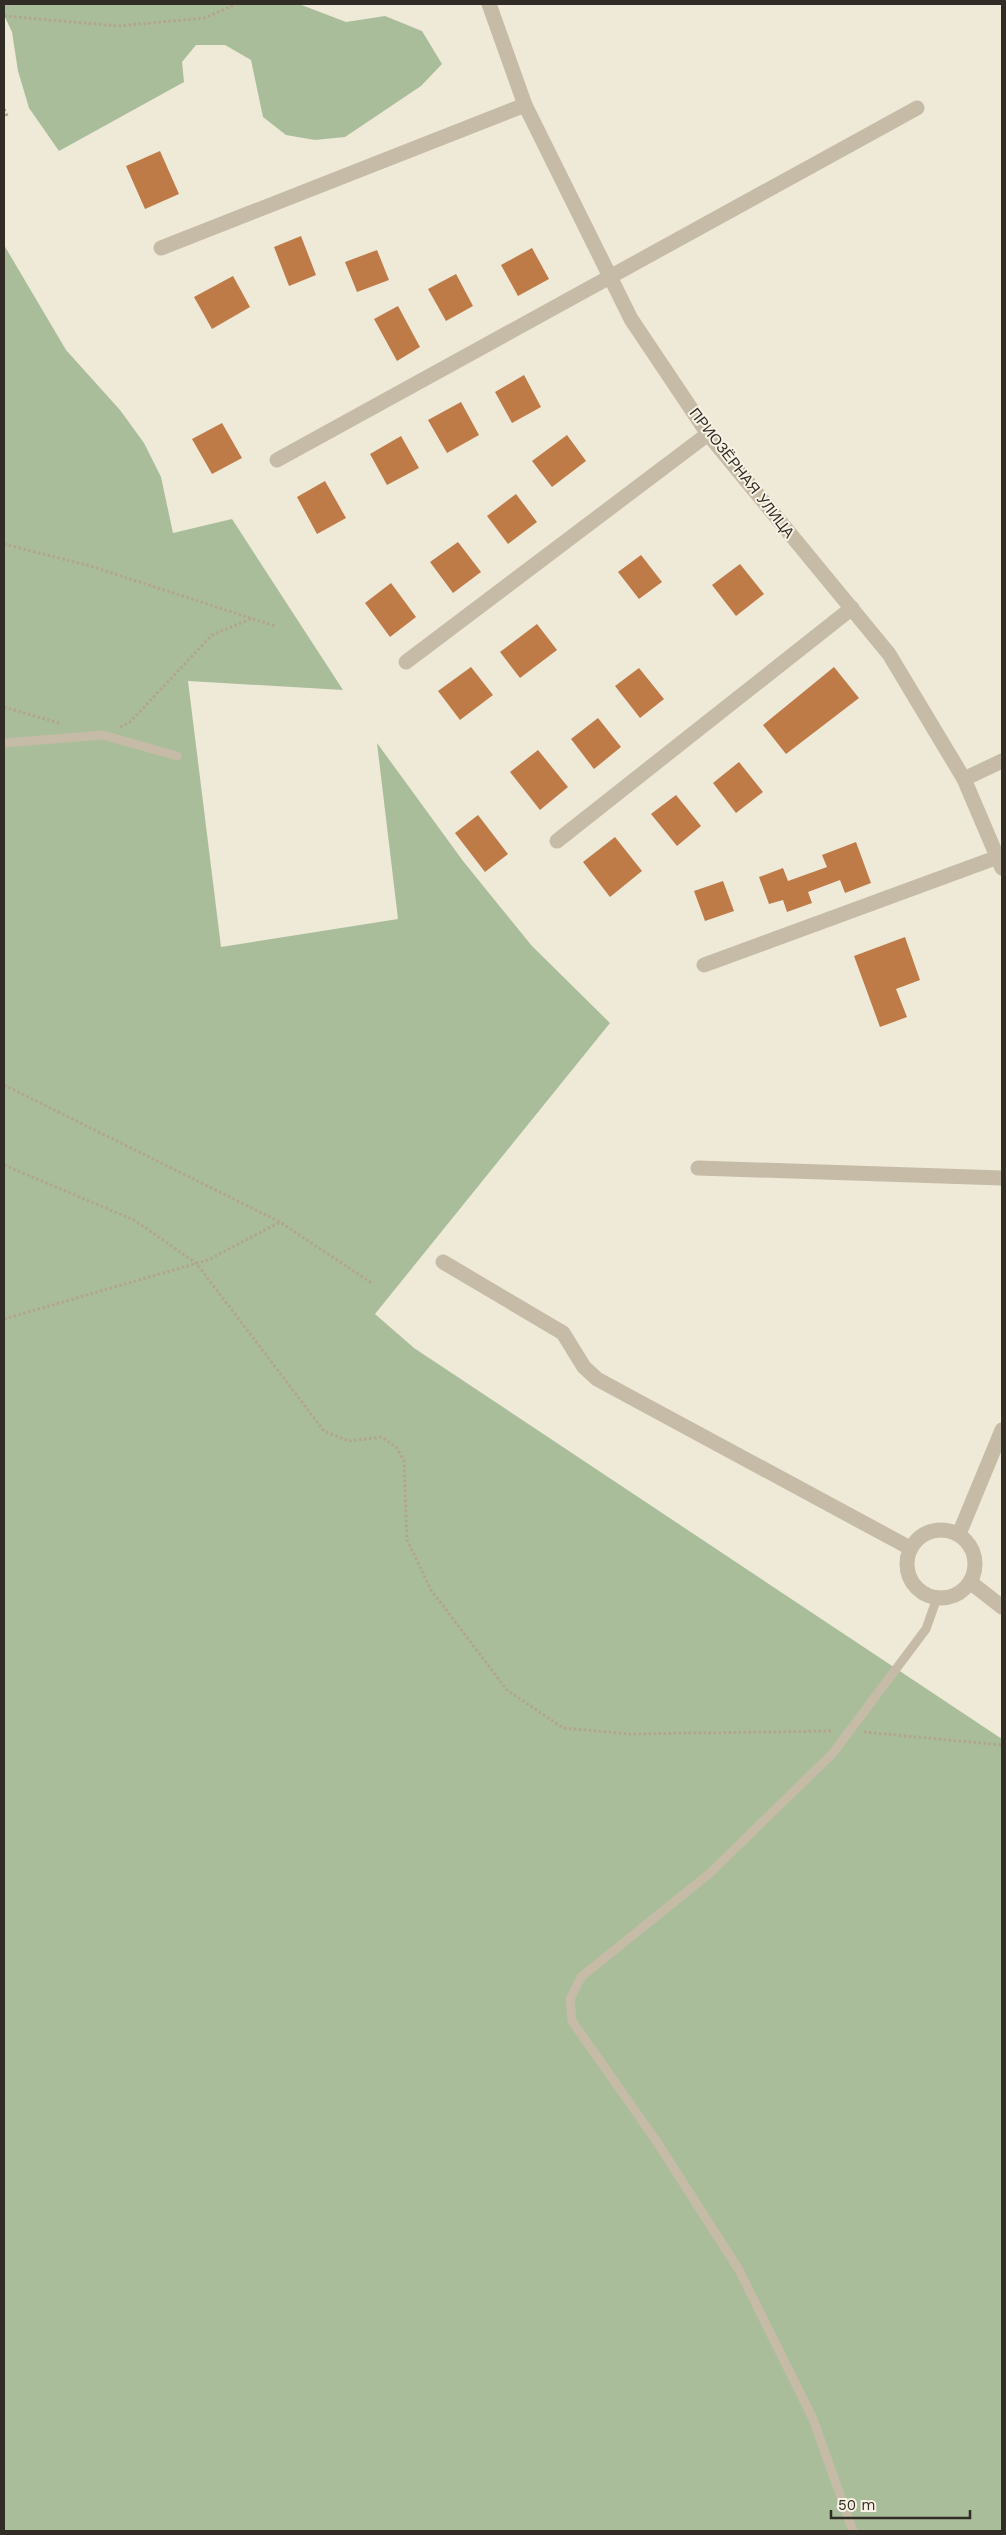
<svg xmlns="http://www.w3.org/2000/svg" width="1006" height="2535" font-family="'Work Sans',sans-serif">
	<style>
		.green { fill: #aabd9a }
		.building { fill: #be7b48 }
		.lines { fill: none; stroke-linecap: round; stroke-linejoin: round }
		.path { stroke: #b2a590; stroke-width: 3; stroke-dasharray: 2.5 2.5; stroke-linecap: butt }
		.lane { stroke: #c6bba6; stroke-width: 9 }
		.street { stroke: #c6bba6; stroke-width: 15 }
		.labels { text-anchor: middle; stroke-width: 4; stroke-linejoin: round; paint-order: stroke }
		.street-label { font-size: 15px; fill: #322c26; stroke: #f7f2e4 }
	</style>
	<rect width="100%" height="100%" fill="#efe9d8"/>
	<!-- green -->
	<g class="green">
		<polygon points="4,4 299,4 346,22 385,16 422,31 442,64 421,86 345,137 315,140 286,135 263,117 251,60 225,45 196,45 182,62 184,82 59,151 29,108 18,71 12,32 4,15"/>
		<polygon points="4,245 66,350 120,410 144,443 161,477 173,533 232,519 343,690 188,681 221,947 398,919 377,743 463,861 532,946 610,1023 375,1314 414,1348 1002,1739 1002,2531 4,2531"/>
	</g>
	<!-- building -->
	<g class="building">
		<polygon points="160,151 179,194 145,209 126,166"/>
		<polygon points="301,236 316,275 289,286 274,247"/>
		<polygon points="532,248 549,279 518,296 501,265"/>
		<polygon points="377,250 389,280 357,292 345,262"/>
		<polygon points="456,274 473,306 446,321 428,289"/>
		<polygon points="233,276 250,307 212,329 194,297"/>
		<polygon points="398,306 420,347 397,361 374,319"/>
		<polygon points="524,375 541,407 512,423 495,392"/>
		<polygon points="461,402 479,435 447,453 428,420"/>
		<polygon points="222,423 242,458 212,474 192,439"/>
		<polygon points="567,435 586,461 552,487 532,461"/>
		<polygon points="401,436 419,468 387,485 370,454"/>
		<polygon points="325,481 346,518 317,534 297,497"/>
		<polygon points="516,494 537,522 508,544 487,516"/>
		<polygon points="458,542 481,572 453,593 430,562"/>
		<polygon points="641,555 662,582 639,599 618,572"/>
		<polygon points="740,564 764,594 736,616 712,585"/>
		<polygon points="391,583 416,617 390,637 365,603"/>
		<polygon points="537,624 557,650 520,678 500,652"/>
		<polygon points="471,667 493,695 460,720 438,691"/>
		<polygon points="834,667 859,698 786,754 763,725"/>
		<polygon points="639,668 664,699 640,718 615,686"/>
		<polygon points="598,718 621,747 594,769 571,739"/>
		<polygon points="538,750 568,787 540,810 510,772"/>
		<polygon points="739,762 763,792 736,813 713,783"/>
		<polygon points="676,795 701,826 677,846 651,814"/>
		<polygon points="478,815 508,854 485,872 455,833"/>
		<polygon points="615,837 642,871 610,897 583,862"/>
		<polygon points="856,842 871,883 845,893 840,880 808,892 812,903 787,912 783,900 769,904 759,877 783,868 788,881 827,867 822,855"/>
		<polygon points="723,881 734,911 705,921 694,891"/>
		<polygon points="905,937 920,980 896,989 907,1017 880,1027 854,956"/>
	</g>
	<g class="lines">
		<!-- path -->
		<g class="path">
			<polyline points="4,16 118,26 204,18 236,4"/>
			<polyline points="4,109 8,118"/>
			<polyline points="4,544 90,566 275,626"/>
			<polyline points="4,707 62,724"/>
			<polyline points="120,727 130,722 212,635 253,618"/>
			<polyline points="4,1085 280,1222 373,1284"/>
			<polyline points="4,1165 134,1220 196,1263 324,1431 349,1441 382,1437 397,1448 404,1461 407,1540 431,1590 507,1690 563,1728 629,1734 832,1731"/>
			<polyline points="4,1319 208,1260 280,1222"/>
			<polyline points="864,1732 1002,1745"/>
		</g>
		<!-- lane -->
		<g class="lane">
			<polyline points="4,743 103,735 177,756"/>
			<polyline points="853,2531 813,2419 739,2270 657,2142 572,2021 570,1999 581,1977 710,1873 833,1753 926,1629 937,1598"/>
		</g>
		<!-- street -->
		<g class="street">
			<polyline points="489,4 525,105 631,319 708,434 889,654 964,779 1002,868"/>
			<polyline points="161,248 525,105"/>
			<polyline points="277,460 917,108"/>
			<polyline points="406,662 708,434"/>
			<polyline points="964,779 1002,761"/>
			<polyline points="557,841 852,608"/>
			<polyline points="704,965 998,857"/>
			<polyline points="698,1168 1002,1178"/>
			<polyline points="443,1262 563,1333 584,1367 597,1379 910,1548"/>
			<circle cx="941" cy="1564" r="34"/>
			<polyline points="959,1534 1002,1430"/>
			<polyline points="970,1582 1002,1607"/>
		</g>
	</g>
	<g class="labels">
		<!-- street labels -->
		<g class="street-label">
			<text transform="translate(742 473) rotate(52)" y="5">ПРИОЗЁРНАЯ УЛИЦА</text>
		</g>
	</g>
	<!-- border -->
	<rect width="1006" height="2535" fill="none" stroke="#322c26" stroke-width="10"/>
	<!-- scale -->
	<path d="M831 2510v8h139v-8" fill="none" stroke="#322c26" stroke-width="2.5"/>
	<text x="838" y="2510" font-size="15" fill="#322c26" stroke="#f7f2e4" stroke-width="4" paint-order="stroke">50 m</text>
</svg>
